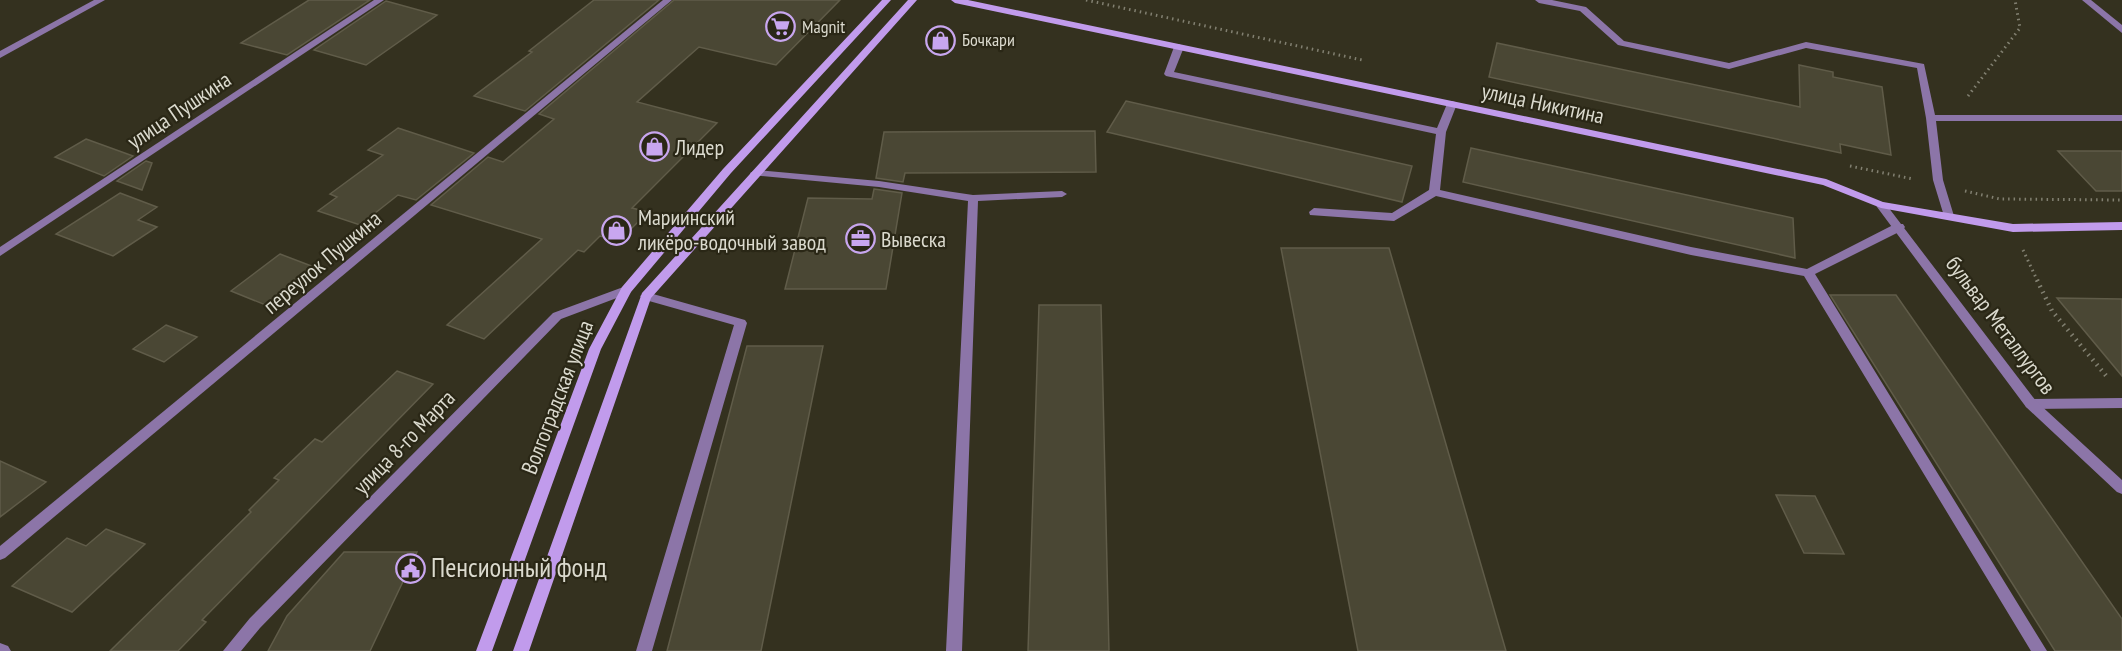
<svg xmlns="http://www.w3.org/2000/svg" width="2122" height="651" font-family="'PT Sans Narrow',sans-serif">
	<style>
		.building { fill: #4a4734; stroke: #605c49; stroke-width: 1.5 }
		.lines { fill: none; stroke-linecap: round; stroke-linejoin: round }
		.path-far1 { stroke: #828071; stroke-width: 3; stroke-dasharray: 1.5 4; stroke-linecap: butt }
		.path { stroke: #828071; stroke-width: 4.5; stroke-dasharray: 1.5 5; stroke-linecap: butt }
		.lane { fill: #8c75a8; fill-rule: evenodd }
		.street { fill: #8c75a8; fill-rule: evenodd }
		.secondary { fill: #c19bec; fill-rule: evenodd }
		.labels { text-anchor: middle; stroke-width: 4.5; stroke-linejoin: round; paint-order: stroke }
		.far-poi-label { font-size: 18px; fill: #dbdace; stroke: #2a2716; text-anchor: start }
		.street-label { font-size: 22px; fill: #dbdace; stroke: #2a2716 }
		.poi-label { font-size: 22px; fill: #dbdace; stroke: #2a2716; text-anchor: start }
		.near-poi-label { font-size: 27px; fill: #dbdace; stroke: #2a2716; text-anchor: start }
	</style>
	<rect width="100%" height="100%" fill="#34311f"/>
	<!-- building -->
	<g class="building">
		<polygon points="309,0 370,0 287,55 241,43"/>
		<polygon points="594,0 659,0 525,111 474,96 532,52 529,51"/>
		<polygon points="674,0 840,0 776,65 699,47 637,102 717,123 632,208 648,212 619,241 600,236 584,252 578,250 484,339 447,325 542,239 431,205 488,157 503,162 554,119 539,114"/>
		<polygon points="386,1 437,15 366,65 314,50"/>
		<polygon points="1497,43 1800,107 1799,65 1833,72 1833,77 1882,87 1891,155 1840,144 1841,153 1489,77"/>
		<polygon points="1126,101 1412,166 1402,202 1107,132"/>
		<polygon points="398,128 474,153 416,200 398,195 360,225 318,211 337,197 330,194 383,155 368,150"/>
		<polygon points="1095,131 1096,172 905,173 903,182 876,178 884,132"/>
		<polygon points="86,139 133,156 104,176 55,157"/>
		<polygon points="1471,148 1793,218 1795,258 1463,182"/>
		<polygon points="2058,151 2122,151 2122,191 2096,191"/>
		<polygon points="146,161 152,163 142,190 117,181"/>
		<polygon points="874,189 902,193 886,289 785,289 808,198 872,199"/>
		<polygon points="120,193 157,207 138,220 157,227 113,256 56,234"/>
		<polygon points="1281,248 1389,248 1506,651 1358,651"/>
		<polygon points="280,254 322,270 273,308 231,291"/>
		<polygon points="1830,295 1896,295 2122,619 2122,651 2055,651"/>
		<polygon points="2057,298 2122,299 2122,376"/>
		<polygon points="1039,305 1101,305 1109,651 1028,651"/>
		<polygon points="166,325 197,337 164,362 133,349"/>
		<polygon points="747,346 823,346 761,651 667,651"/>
		<polygon points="397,371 433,384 202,620 206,622 178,651 110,651 251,512 249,510 279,480 274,478 315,439 322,442"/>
		<polygon points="0,461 46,482 0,517"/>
		<polygon points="1776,495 1815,496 1844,554 1804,553"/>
		<polygon points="106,529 145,544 72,612 12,586 67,538 86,546"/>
		<polygon points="344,552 417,552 370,651 268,651 287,616"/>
	</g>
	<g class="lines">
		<!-- path-far1 -->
		<g class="path-far1">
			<polyline points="1086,0 1362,60"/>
			<polyline points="1968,96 2020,28 2015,0"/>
			<polyline points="1850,166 1913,179"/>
			<polyline points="1965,191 2000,199 2122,200"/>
			<polyline points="2023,250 2038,282"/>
		</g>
		<!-- path -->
		<polyline class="path" points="2037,280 2052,311 2108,378"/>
		<!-- lane -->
		<g class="lane">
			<polygon points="94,0 105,0 0,58 0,51"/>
			<polygon points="374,0 384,0 0,256 0,247"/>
			<polygon points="663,0 672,0 5,558 0,560 0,546"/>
			<polygon points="1535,0 1552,0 1586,7 1624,41 1729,63 1806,42 1924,64 1935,115 2122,115 2122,121 1936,121 1943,180 1954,216 1949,220 1944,216 1933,180 1926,118 1917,68 1806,48 1729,69 1618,45 1580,11 1539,3"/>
			<polygon points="2082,0 2091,0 2122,25 2122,33"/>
			<polygon points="1179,44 1184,47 1174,72 1437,128 1447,104 1452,101 1455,102 1457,104 1446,132 1440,190 1691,247 1807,269 1895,224 1903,224 1905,227 1903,230 1815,274 2047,651 2031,651 1804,276 1691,255 1436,196 1394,221 1310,215 1309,212 1314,208 1392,213 1429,190 1436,134 1166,76 1164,74 1174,47"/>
			<polygon points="755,170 879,181 973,195 1062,191 1067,194 1062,197 978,201 962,651 946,651 968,201 879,187 751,175 750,173"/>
			<polygon points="626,286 630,287 632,290 630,293 561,319 260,628 241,651 223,651 250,618 553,313"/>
			<polygon points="646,292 745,320 747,323 652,651 636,651 734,325 642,299 640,296"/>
			<polygon points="2122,398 2122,408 2031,409 2026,407 2025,404 2026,401 2031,399"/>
			<polygon points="0,643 8,646 11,651 0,651"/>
		</g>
		<!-- street -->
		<polygon class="street" points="1881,202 1885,203 2036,401 2122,480 2122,494 2117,492 2026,407 1877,207 1876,205 1877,203"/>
		<!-- secondary -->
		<g class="secondary">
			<polygon points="882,0 891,0 731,173 631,292 601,349 492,651 476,651 589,349 622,287 723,169"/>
			<polygon points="908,0 917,0 651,298 529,651 513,651 642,293"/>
			<polygon points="951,0 968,0 1826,179 1883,202 2013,224 2122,222 2122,230 2013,232 1881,208 1823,185 955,3"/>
		</g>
	</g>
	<!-- icons -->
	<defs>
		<symbol id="supermarket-ring" viewBox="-11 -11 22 22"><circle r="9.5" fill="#2a2716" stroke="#c8a6ef" stroke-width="1.5"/><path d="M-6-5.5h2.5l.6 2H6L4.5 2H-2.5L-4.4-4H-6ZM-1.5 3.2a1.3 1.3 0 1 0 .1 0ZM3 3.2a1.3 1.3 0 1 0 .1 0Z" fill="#c8a6ef"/></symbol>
		<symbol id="shop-ring" viewBox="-11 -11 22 22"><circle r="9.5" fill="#2a2716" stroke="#c8a6ef" stroke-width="1.5"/><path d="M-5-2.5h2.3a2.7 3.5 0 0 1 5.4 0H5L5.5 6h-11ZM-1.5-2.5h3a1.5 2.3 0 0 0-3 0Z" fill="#c8a6ef"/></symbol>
		<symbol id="office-ring" viewBox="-11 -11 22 22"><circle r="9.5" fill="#2a2716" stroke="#c8a6ef" stroke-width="1.5"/><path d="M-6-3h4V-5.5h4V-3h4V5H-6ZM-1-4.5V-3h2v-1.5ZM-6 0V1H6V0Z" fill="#c8a6ef"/></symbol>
		<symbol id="civic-ring" viewBox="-11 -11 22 22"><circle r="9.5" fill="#2a2716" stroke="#c8a6ef" stroke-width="1.5"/><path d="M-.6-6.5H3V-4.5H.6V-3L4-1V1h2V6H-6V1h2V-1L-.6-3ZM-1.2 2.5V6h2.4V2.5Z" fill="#c8a6ef"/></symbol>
	</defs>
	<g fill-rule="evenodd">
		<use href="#supermarket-ring" x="764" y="10" width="33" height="33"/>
		<use href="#shop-ring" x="924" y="24" width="33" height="33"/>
		<use href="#shop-ring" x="638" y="130" width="33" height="33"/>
		<use href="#shop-ring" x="600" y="214" width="33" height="33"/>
		<use href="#office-ring" x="844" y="222" width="33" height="33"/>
		<use href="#civic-ring" x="394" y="552" width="33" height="33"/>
	</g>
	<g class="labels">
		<!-- far-poi labels -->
		<g class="far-poi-label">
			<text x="802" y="33">Magnit</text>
			<text x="962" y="46">Бочкари</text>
		</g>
		<!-- street labels -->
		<g class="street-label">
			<text transform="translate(1543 103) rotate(12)" y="8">улица Никитина</text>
			<text transform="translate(179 110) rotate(-34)" y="8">улица Пушкина</text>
			<text transform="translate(322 262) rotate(-40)" y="8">переулок Пушкина</text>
			<text transform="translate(2001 325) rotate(53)" y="8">бульвар Металлургов</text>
			<text transform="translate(557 397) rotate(-69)" y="8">Волгоградская улица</text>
			<text transform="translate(404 442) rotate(-46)" y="8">улица 8-го Марта</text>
		</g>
		<!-- poi labels -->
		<g class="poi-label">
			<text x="675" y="155">Лидер</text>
			<text x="638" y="225">Мариинский<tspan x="638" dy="25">ликёро-водочный завод</tspan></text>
			<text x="881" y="247">Вывеска</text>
		</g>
		<!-- near-poi labels -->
		<g class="near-poi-label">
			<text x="431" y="577">Пенсионный фонд</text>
		</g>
	</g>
</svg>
